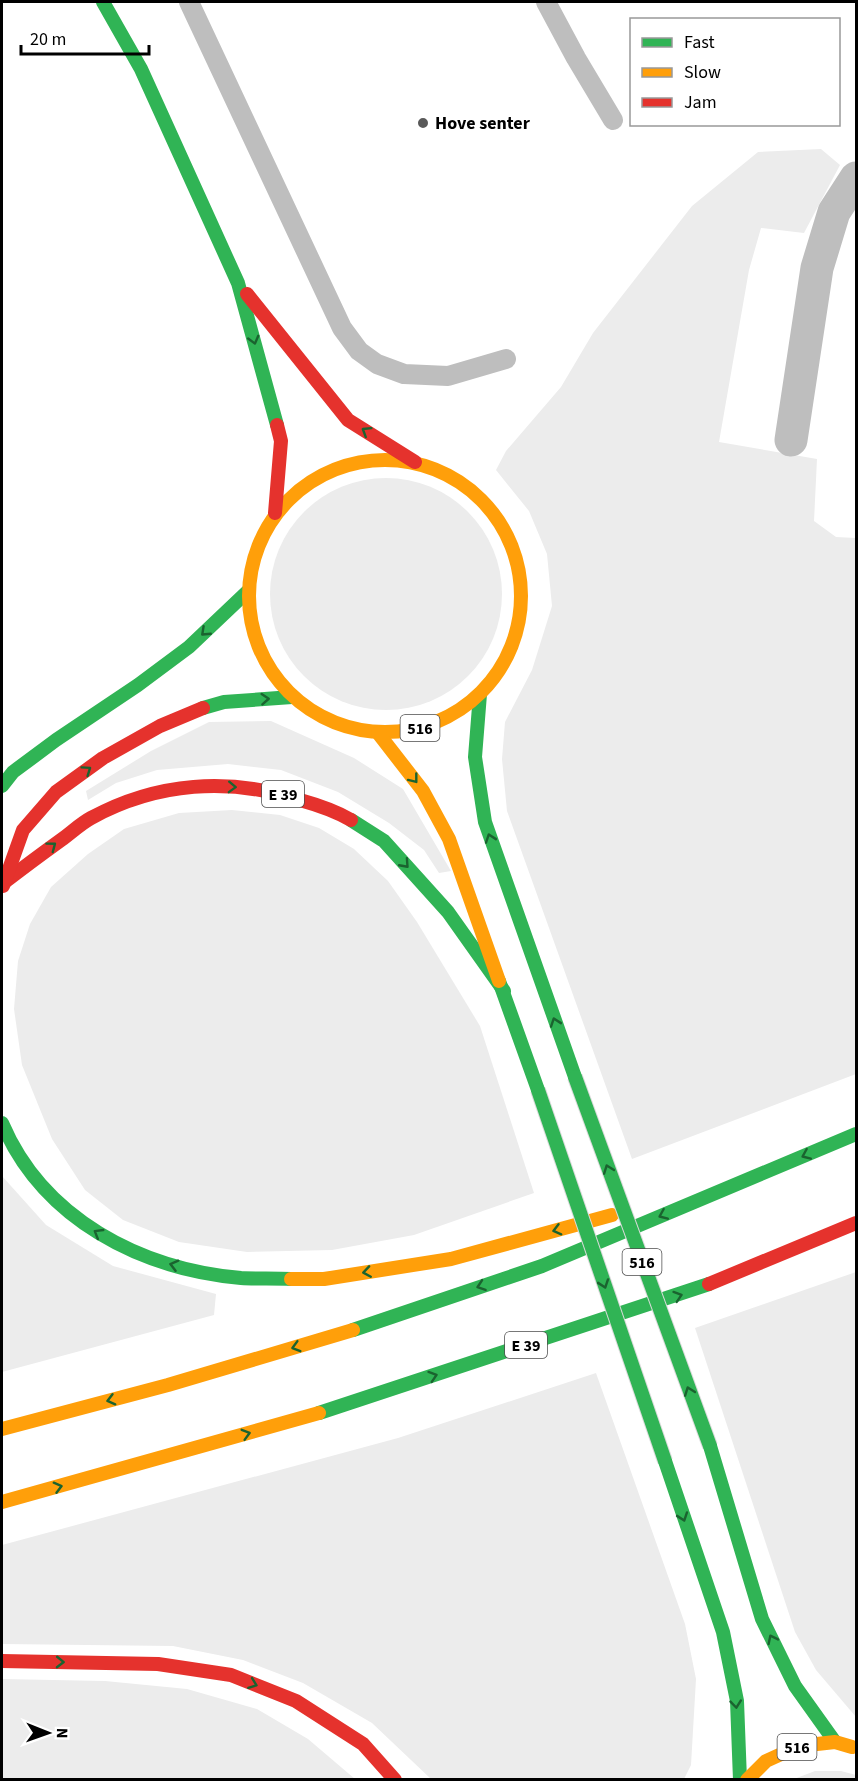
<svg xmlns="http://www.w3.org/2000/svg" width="858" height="1781" font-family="'Source Sans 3',sans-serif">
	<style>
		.green { fill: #ececec }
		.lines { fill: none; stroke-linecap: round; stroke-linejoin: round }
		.lane { stroke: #bebebe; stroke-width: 20 }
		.street { stroke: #bebebe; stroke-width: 33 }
		.fast { stroke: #30b455; stroke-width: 14 }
		.slow { stroke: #ff9f0a; stroke-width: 14 }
		.jam { stroke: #e5322d; stroke-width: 14 }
		.fast-bridge-casing { stroke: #dbdbdb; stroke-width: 16; stroke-linecap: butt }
		.fast-bridge { stroke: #30b455; stroke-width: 14 }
		.oneway { stroke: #1a632f }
		.poi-dot { fill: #595959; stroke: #fff; stroke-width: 2 }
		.labels { text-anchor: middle; stroke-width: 6; stroke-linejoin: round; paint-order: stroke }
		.shield { fill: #fff; stroke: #4c4c4c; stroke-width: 1.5 }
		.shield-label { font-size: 16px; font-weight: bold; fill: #000 }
		.poi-label { font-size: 18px; font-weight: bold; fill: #000; stroke: #fff; text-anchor: start }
	</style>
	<rect width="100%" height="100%" fill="#fff"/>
	<!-- green -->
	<g class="green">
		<polygon points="821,149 840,165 804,233 761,228 749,270 719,442 817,459 814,521 836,537 856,538 856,1074 632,1159 507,811 502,759 505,722 532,670 552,606 547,554 529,511 496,470 506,451 561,387 593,333 692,206 758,152"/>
		<circle cx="386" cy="594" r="116"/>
		<polygon points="271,721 354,758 403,789 451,871 439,873 424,850 389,823 338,792 281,770 228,764 157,770 116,783 88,800 86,791 151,751 209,722"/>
		<polygon points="232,810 280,815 319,828 354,849 388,881 417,922 480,1026 534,1193 414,1235 332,1250 247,1252 179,1242 123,1220 85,1190 52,1139 22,1065 14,1009 18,961 30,924 51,887 88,854 124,829 179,813"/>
		<polygon points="2,1176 46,1225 113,1266 216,1294 214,1315 2,1372"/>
		<polygon points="856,1272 856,1717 816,1670 795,1632 695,1328"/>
		<polygon points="596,1373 685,1624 696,1679 691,1765 684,1779 431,1779 372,1723 303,1683 243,1660 173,1646 2,1644 2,1545 398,1438"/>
		<polygon points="2,1679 105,1681 187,1689 257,1709 308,1739 355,1779 2,1779"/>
		<polygon points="815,1771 841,1771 856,1775 856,1779 794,1779"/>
	</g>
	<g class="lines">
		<!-- lane -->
		<g class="lane">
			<polyline points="189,2 342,328 359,351 377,364 404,374 448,376 506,359"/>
			<polyline points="546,2 576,58 613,120"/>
		</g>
		<!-- street -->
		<polyline class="street" points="791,440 817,268 834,212 856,178"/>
		<!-- fast -->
		<g class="fast">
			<polyline points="103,2 141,69 238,283 277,425"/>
			<polyline points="480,694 475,757 485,822 575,1077"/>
			<polyline points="203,708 224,702 292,697"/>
			<polyline points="2,786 13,772 56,740 138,685 189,647 248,591"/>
			<polyline points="351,820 384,841 448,912 504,991"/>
			<polyline points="499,981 538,1090"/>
			<path d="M2,1123c41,96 138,146 239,155 16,1 34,0 50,1"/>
			<polyline points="353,1330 542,1266 856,1134"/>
			<polyline points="319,1413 709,1284"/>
			<polyline points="710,1446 762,1619 795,1686 835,1742"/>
			<polyline points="665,1461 723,1632 737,1701 740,1780"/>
		</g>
		<!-- slow -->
		<g class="slow">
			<circle cx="385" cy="596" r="136"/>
			<polyline points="378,733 423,791 449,839 499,981"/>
			<polyline points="291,1279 324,1279 451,1259 612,1215"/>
			<polyline points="2,1429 168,1385 353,1330"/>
			<polyline points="2,1502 319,1413"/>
			<polyline points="747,1780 766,1761 799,1746 835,1742 852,1747"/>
		</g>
		<!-- jam -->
		<g class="jam">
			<polyline points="247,294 348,420 415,462"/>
			<polyline points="275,513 281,441 277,425"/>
			<path d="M6,881c18,-14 37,-28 55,-41 10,-7 19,-16 30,-22 66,-36 138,-41 209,-18 18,5 34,10 51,20"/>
			<polyline points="3,886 23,830 56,792 103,758 160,726 203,708"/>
			<polyline points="709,1284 856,1223"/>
			<polyline points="2,1661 158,1664 231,1675 296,1701 363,1744 395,1780"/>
		</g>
		<defs>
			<g id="fast-bridge">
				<polyline points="575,1077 710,1446"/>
				<polyline points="538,1090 665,1461"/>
			</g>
		</defs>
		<!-- fast-bridge casing -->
		<use href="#fast-bridge" class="fast-bridge-casing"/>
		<!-- fast-bridge -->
		<use href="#fast-bridge" class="fast-bridge"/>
	</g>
	<!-- one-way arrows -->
	<defs><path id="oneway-chevron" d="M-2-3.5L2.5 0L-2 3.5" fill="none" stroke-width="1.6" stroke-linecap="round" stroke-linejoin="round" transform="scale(1.5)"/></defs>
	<g class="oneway">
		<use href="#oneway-chevron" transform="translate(254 340) rotate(75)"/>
		<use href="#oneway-chevron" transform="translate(366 431) rotate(-148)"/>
		<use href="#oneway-chevron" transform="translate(205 632) rotate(137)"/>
		<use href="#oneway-chevron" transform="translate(265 699) rotate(-4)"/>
		<use href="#oneway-chevron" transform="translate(87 770) rotate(-35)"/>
		<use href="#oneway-chevron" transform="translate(414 779) rotate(52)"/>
		<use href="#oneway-chevron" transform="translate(232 787) rotate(2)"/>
		<use href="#oneway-chevron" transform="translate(490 838) rotate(-109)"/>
		<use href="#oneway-chevron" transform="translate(52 846) rotate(-37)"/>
		<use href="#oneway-chevron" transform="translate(405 864) rotate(48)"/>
		<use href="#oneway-chevron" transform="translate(555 1022) rotate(-109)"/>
		<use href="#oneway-chevron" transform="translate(806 1155) rotate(157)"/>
		<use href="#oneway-chevron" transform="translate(608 1169) rotate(-110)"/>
		<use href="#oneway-chevron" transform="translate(663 1215) rotate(157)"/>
		<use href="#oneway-chevron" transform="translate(557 1230) rotate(165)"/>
		<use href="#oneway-chevron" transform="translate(98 1233) rotate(-149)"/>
		<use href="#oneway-chevron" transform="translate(174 1265) rotate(-165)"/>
		<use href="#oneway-chevron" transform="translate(367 1272) rotate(171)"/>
		<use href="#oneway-chevron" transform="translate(604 1284) rotate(71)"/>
		<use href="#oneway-chevron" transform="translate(481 1286) rotate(161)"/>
		<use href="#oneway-chevron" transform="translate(678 1296) rotate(-18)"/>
		<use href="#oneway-chevron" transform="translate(296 1347) rotate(164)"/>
		<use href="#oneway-chevron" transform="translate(433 1376) rotate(-18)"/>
		<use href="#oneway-chevron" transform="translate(689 1391) rotate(-110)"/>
		<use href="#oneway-chevron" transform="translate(111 1400) rotate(165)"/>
		<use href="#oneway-chevron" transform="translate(246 1434) rotate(-16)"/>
		<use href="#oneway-chevron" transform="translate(58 1487) rotate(-15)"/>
		<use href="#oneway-chevron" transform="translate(683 1517) rotate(71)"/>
		<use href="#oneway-chevron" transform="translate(772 1639) rotate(-116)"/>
		<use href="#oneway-chevron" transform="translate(60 1662) rotate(1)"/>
		<use href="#oneway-chevron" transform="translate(253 1684) rotate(21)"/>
		<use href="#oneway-chevron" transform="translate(736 1704) rotate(84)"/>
	</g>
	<!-- markers -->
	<circle class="poi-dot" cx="423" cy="123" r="6"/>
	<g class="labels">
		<!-- shield labels -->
		<g class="shield">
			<rect x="400.5" y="715" width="39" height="26" rx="4.5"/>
			<rect x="262" y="781" width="42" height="26" rx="4.5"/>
			<rect x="622.5" y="1249" width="39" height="26" rx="4.5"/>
			<rect x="505" y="1332" width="42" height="26" rx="4.5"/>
			<rect x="777.5" y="1734" width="39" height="26" rx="4.5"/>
		</g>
		<g class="shield-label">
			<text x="420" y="734">516</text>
			<text x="283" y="800">E 39</text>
			<text x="642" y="1268">516</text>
			<text x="526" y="1351">E 39</text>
			<text x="797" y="1753">516</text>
		</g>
		<!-- poi labels -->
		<g class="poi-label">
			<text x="435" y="129">Hove senter</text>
		</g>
	</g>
	<!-- border -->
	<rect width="858" height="1781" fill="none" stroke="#000000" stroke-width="6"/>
	<!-- legend -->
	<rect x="630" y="18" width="210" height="108" fill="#ffffff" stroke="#999999" stroke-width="1.5"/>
	<rect x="642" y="38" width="30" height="9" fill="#30b455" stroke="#999999" stroke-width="1.5"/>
	<text x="684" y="48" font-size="18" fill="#000000">Fast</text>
	<rect x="642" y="68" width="30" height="9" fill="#ff9f0a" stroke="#999999" stroke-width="1.5"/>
	<text x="684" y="78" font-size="18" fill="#000000">Slow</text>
	<rect x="642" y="98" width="30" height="9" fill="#e5322d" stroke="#999999" stroke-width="1.5"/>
	<text x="684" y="108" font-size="18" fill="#000000">Jam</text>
	<!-- north arrow -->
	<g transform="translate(48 1733) rotate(91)" stroke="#ffffff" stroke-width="4.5" paint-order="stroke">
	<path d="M0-4.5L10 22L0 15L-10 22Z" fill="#000000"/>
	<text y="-9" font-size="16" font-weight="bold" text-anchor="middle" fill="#000000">N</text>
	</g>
	<!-- scale -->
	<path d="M21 45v9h128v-9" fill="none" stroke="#000000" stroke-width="3"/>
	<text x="30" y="45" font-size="18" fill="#000000" stroke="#ffffff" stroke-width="4.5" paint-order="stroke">20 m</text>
</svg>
